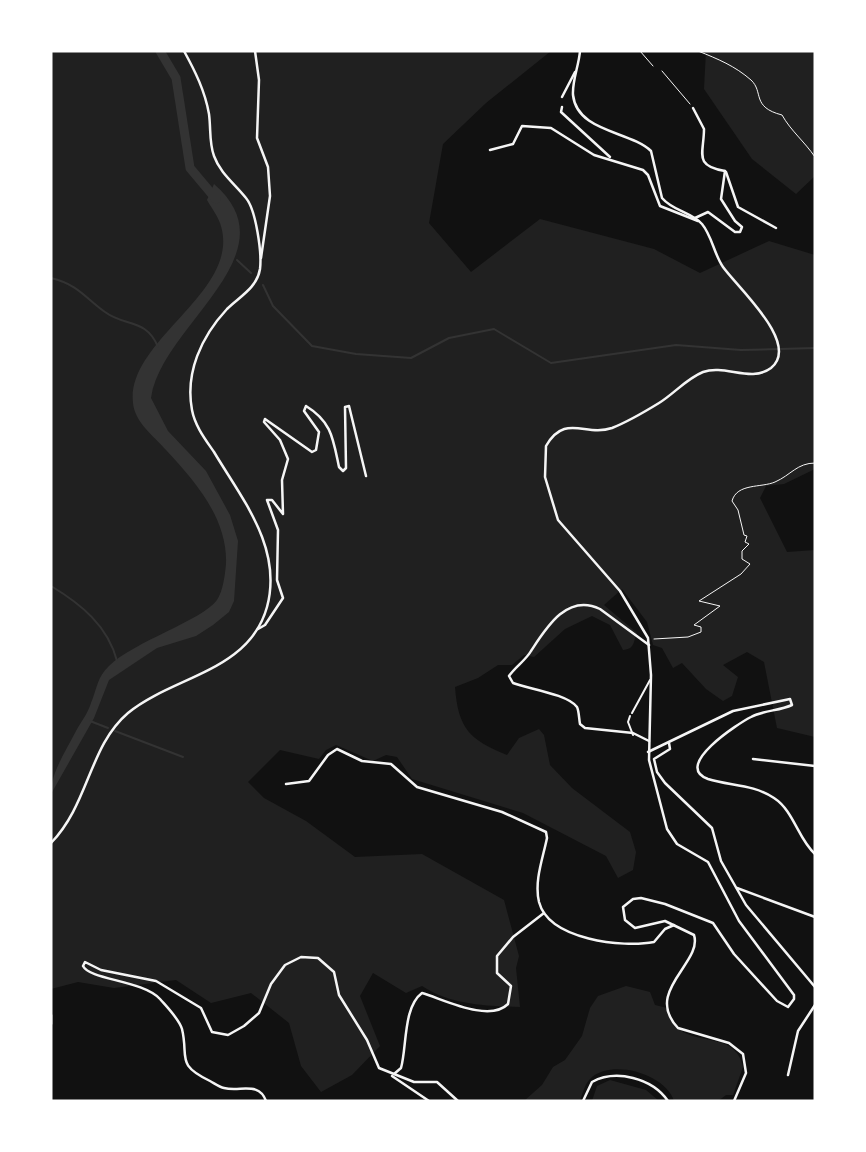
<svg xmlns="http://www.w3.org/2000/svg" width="866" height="1152" font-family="Mulish,sans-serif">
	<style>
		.green { fill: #202020 }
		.water { fill: #333 }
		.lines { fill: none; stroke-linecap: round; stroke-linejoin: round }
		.stream { stroke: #333; stroke-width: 2 }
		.river { stroke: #333; stroke-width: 9 }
		.path { stroke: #f5f5f5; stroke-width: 1 }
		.pedestrian { stroke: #f5f5f5; stroke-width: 2 }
		.minor { stroke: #f5f5f5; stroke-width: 2.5 }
		.tertiary { stroke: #f5f5f5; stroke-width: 2.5 }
	</style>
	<rect width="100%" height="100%" fill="#111"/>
	<!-- green -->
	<g class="green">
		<path d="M51,51h500l-65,52 -43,41 -14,79 42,49 69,-53 114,30 46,24 69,-32 46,14v214l-31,15 -18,2 -6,12 27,54 28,-2v187l-38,-9 -13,-66 -17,-10 -24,13 15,12 -6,19 -9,5 -17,-12 -24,-26 -9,5 -11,-20 -9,-3 -6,-23 -25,-33 -18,16 33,28c-4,9 -2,16 -14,17l-13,-25 -18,-9 -27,13 -31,28 -10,-2 -12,10h-14l-20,13 -23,9c3,42 15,53 52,68l12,-17 20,-9 5,6 6,30 22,23 58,44 6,20 -3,18 -15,8 -12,-22 -83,-43 -111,-34 -15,-22 -11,-2 -13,6 -37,-16 -10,5 -7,9 -39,-9 -32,32 16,16 42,23 49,36 67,-3 82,46 15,56 -3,12 4,39c-34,-1 -69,-2 -98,-21l-16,7 -33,-20 -13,23 20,50 -28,29 -31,17 -20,-26 -12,-43 -38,-30 -40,10 -35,-23 -62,8 -36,-6 -27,7z"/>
		<polygon points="706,51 815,51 815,176 796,194 752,159 704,89"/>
		<path d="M626,986l24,6 5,13 12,3c4,8 8,19 16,24 23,12 53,3 60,35l-10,28h-7l-8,6h-44c-8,-26 -59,-42 -82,-24 -7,6 -9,15 -12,24h-56l18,-16 11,-18 12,-7 17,-24 8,-28 8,-12z"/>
		<polygon points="610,1080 646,1090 659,1101 592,1101 597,1086"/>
	</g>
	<!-- water -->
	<path class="water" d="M214,184c81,70 -53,141 -63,214l17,33 38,40 24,44 8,26 -4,60 -5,11 -16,13 -17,11 -39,12 -48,32 -15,38 -43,76c0,-22 15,-43 25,-63 5,-9 12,-18 15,-28 6,-14 6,-26 18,-37 24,-24 94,-46 108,-66 6,-9 8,-25 9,-36 2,-45 -31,-83 -60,-114 -12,-14 -31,-27 -33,-47 -7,-64 111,-112 87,-180 -3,-8 -9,-16 -13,-23z"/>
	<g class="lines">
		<!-- stream -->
		<g class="stream">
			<polyline points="237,260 251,273"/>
			<path d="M51,278c28,7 33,19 54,34 20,15 41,6 53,35"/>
			<polyline points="263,285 273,306 312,346 356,354 411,358 449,338 494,329 551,363 676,345 741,350 815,348"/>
			<path d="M51,586c30,18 57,40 66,75"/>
			<polyline points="90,721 108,728"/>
			<polyline points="115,731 183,757"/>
		</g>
		<!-- river -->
		<polyline class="river" points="160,51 176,78 190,168 216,199"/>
		<!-- path -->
		<g class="path">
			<polyline points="640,51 653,66"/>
			<path d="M698,51c20,8 37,15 53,29 13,12 0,27 31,35 9,16 22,26 33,42"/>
			<polyline points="662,71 690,104"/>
			<path d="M654,639l34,-2 13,-5v-5l-7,-2 26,-19 -21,-5 42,-27 9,-10 -8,-5v-8l7,-7 -4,-2 2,-6 -3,-1 -6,-25 -6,-9c5,-18 29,-13 43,-19 16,-7 22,-19 40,-19"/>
		</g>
		<!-- pedestrian -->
		<g class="pedestrian">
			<polyline points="632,713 650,680"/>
			<polyline points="630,716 628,722 633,735"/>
		</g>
		<!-- minor -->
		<g class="minor">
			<polyline points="255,51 259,80 257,138 268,167 270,196 261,258"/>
			<polyline points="562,97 575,72"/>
			<polyline points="562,107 561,112 610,157"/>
			<path d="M693,108l11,21c0,24 -11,37 21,42"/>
			<polyline points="490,150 513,144 522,126 551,128 594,155 643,170 648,175 660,206 698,221"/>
			<polyline points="726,172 738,207 776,228"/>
			<polyline points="695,218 708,212 735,232 740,232 742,227 735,221 721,199 725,171"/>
			<path d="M258,629l7,-4 18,-27 -6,-18 1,-50 -11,-30h5l11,14 -1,-34 6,-21 -8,-19 -16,-18 1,-3 47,33 4,-2 3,-18 -15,-21 2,-5c26,16 27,33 33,61l4,4 3,-3 -1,-61 4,-1 17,70"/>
			<path d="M649,741l-16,-8 -48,-5 -5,-4c-1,-5 -1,-13 -3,-17 -10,-13 -48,-18 -64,-24l-4,-7c6,-9 17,-16 22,-25 15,-23 36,-58 69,-42l49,36"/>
			<polyline points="669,743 670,749 654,759 657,772 665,783 712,828 721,861 746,905 815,987"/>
			<path d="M648,752l85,-41 57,-12 2,6c-13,6 -28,5 -41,12 -12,6 -79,49 -43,62 22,7 45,5 66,19 20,13 24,41 41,56"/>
			<polyline points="753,759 815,766"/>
			<path d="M286,784l23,-3 19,-26 9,-6 25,12 29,3 26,23 85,25 44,20 1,6c-4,20 -13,43 -8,64 10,38 84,46 115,40l11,-13 9,-4"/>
			<polyline points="737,888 815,917"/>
			<path d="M394,1074l7,-6c6,-21 2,-61 21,-75 21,6 67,30 86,11l3,-18 -14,-13v-17l16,-19 31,-24"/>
			<polyline points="788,1075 798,1031 815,1005"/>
			<polyline points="392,1076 429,1101"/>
		</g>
		<!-- tertiary -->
		<g class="tertiary">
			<path d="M580,51c-1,14 -8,30 -7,44 4,37 57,36 78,56l11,47c11,13 29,14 40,26 10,12 12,30 21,43 15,21 78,77 48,101 -20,15 -46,-4 -68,4 -17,7 -28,21 -44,31 -13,8 -32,19 -47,25 -27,9 -47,-15 -66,18l-1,31 13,43 62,71 28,47 3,37 -2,85 18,69 10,15 31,18 31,59 55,74v4l-6,8 -11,-6 -43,-47 -21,-31 -48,-19 -24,-6 -8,1 -10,8 2,13 10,8 30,-7 29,14c9,28 -51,56 -16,93l51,15 14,11 3,19 -12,28"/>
			<path d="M51,843c38,-39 38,-97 77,-130 45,-37 121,-41 139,-106 16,-59 -25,-108 -53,-155 -9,-13 -19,-26 -22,-42 -7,-37 9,-73 35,-101 12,-12 30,-21 33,-40 2,-16 -4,-59 -14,-71 -11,-14 -26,-25 -32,-42 -5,-13 -3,-27 -5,-42 -4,-23 -14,-43 -25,-63"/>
			<polyline points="51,1015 51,1024"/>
			<path d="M266,1101c-7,-20 -26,-9 -42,-13 -5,-1 -10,-5 -14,-7 -35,-17 -21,-23 -28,-52 -3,-10 -15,-22 -22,-30 -18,-19 -70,-19 -77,-33l2,-4 16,8 55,11 45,27 11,24 16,3 16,-9 15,-13 12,-29 14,-19 16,-8 17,1 16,14 5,23 28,45 12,28 35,14h23l21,19"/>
			<path d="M583,1101l9,-19c24,-13 60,-4 76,19"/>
		</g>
	</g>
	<!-- border -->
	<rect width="866" height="1152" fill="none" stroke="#ffffff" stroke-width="105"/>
</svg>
